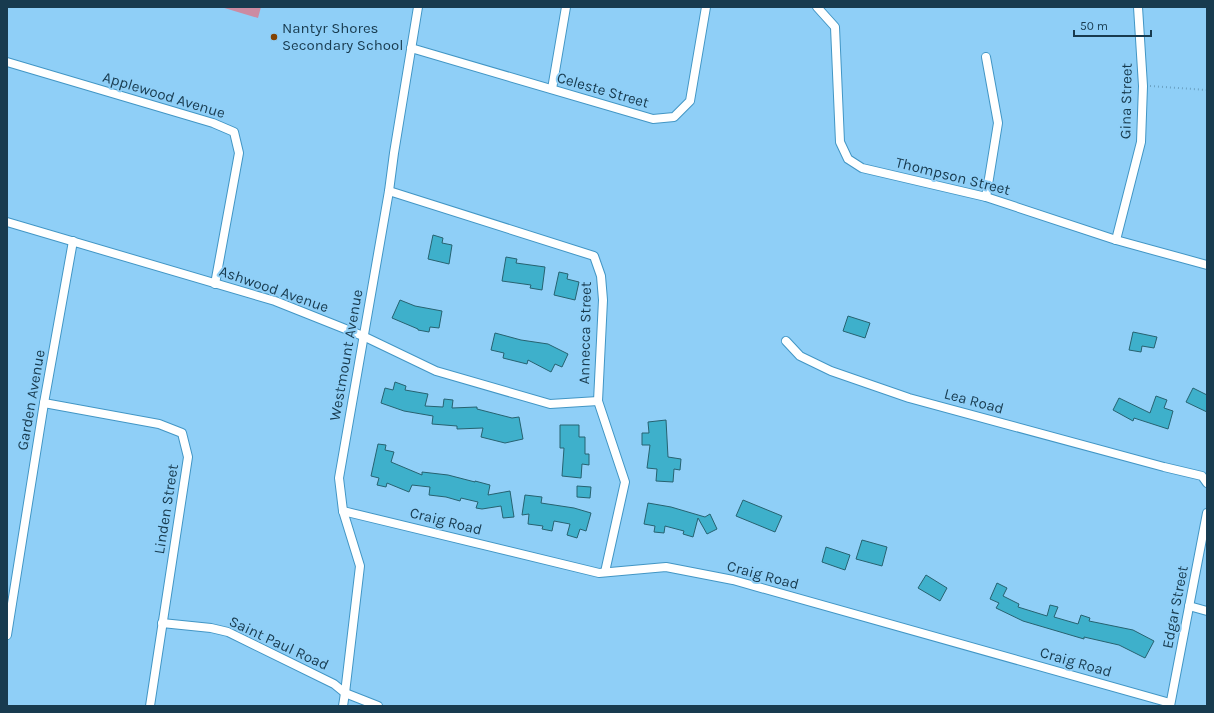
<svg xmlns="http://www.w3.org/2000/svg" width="1214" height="713" font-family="Karla,sans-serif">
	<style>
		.green { fill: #cc8ba2 }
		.building { fill: #3eb0cb; stroke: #276270 }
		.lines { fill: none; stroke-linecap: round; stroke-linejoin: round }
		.minor-casing { stroke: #4296c5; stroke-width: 10 }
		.path { stroke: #6ba2c4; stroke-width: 2; stroke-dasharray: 1 3; stroke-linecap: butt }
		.minor { stroke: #fff; stroke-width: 8 }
		.poi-dot { fill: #824304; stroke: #8fcff7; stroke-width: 1.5 }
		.labels { text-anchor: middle; stroke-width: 4; stroke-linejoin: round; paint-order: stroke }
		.poi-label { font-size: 15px; fill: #183b4f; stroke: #8fcff7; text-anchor: start }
		.street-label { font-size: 15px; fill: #183b4f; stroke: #8fcff7 }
	</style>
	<rect width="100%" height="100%" fill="#8fcff7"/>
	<!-- green -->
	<polygon class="green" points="221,7 261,7 258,18"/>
	<!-- building -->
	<g class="building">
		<polygon points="433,235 443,238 442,243 452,245 449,264 428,259"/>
		<polygon points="506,257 517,259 516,263 545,267 542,290 530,288 531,285 502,281"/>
		<polygon points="559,272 568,274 567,279 579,282 575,300 554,295"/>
		<polygon points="400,300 415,306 442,311 439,328 430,327 429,332 418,330 418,329 392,318"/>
		<polygon points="848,316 870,323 865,338 843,331"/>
		<polygon points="1133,332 1157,337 1154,348 1142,346 1141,352 1129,350"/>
		<polygon points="495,333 521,340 548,344 568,354 562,367 555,364 551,372 528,360 527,364 503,358 504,353 491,350"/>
		<polygon points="395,382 406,386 405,390 428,394 425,406 443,407 444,399 453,400 452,408 477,407 477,409 512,418 519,417 523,439 505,443 481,437 483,428 457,429 457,426 432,424 433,416 404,411 381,403 385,388 393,390"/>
		<polygon points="1193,388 1207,395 1207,412 1186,402"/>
		<polygon points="1156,396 1167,400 1164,408 1173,411 1168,429 1134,418 1133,421 1113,410 1119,398 1150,413"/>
		<polygon points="666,420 668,457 681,459 680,470 674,469 673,482 656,481 657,469 647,468 650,445 642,445 642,433 649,433 648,422"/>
		<polygon points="560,425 579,425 579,437 585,437 585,454 589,454 589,465 582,464 581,478 562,476 564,448 560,448"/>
		<polygon points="378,444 386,445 385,450 394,452 391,462 422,475 422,472 448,475 475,482 475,481 490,485 488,495 510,491 514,517 503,518 501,506 482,509 476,508 478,502 461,498 460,501 446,497 429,495 430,487 412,485 409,492 387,483 386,487 377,485 379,478 371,476"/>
		<polygon points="577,486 591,487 590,498 577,497"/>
		<polygon points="525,495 542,497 541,503 574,508 591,513 586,531 580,529 577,538 567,535 570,524 554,521 552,531 542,529 543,526 528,524 529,514 522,515"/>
		<polygon points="743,500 782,516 775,532 736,516"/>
		<polygon points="648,503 671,507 705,517 710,514 717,529 707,534 698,518 693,537 683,534 684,531 665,526 664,533 654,532 655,526 644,524"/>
		<polygon points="862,540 887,547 882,566 856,559"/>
		<polygon points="826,547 850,555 845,570 822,562"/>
		<polygon points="926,575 947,588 940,601 918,588"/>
		<polygon points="997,583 1007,588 1003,596 1019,604 1018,607 1047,616 1050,605 1058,607 1054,617 1078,624 1081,615 1090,618 1089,621 1133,630 1154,641 1145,658 1119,645 1084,637 1084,639 1023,621 996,608 999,603 990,599"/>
	</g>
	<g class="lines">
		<defs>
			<g id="minor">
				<polyline points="817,7 835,27 840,142 848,159 862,168 986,197 1116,240 1207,265"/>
				<polyline points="411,48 653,119 674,117 690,101 706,7"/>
				<polyline points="986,57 998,123 986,197"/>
				<polyline points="7,62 213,123 234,132 239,153 215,284"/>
				<polyline points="552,89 566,7"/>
				<polyline points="389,191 594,256 601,276 603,300 598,401 625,482 605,572"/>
				<polyline points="7,222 275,301 363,336 436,371 550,404 598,401"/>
				<polyline points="1116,240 1141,142 1143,86 1138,7"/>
				<polyline points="786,341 800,356 831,371 909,398 1164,467 1202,476 1207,483"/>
				<polyline points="44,403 159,424 182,433 188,457 150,706"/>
				<polyline points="343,511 599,573 666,567 733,580 1170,703"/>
				<polyline points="1189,606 1207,611"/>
				<polyline points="162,623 211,628 228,632 334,684 345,693 378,706"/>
				<polyline points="7,635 44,403 73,241"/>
				<polyline points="343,706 345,693 360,566 343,511 339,478 389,191 394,153 418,7"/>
				<polyline points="1170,706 1207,513"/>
			</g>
		</defs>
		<!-- minor casing -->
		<use href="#minor" class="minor-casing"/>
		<!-- path -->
		<polyline class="path" points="1150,86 1207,90"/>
		<!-- minor -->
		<use href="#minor" class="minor"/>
	</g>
	<!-- markers -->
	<circle class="poi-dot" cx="274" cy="37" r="4"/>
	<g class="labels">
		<!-- poi labels -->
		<g class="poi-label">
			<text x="282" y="33">Nantyr Shores<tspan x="282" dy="17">Secondary School</tspan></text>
		</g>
		<!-- street labels -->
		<g class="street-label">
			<text transform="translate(603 90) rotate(16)" y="5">Celeste Street</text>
			<text transform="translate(164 95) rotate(17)" y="5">Applewood Avenue</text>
			<text transform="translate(1126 101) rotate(-89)" y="5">Gina Street</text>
			<text transform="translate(953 176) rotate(14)" y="5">Thompson Street</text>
			<text transform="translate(274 289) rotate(19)" y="5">Ashwood Avenue</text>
			<text transform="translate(585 333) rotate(-89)" y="5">Annecca Street</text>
			<text transform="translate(346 355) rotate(-80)" y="5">Westmount Avenue</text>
			<text transform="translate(31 400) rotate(-80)" y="5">Garden Avenue</text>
			<text transform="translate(974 401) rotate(15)" y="5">Lea Road</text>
			<text transform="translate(166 509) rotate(-81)" y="5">Linden Street</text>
			<text transform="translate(446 521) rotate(14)" y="5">Craig Road</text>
			<text transform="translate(763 575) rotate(15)" y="5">Craig Road</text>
			<text transform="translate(1175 607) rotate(-79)" y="5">Edgar Street</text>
			<text transform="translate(279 643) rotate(25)" y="5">Saint Paul Road</text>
			<text transform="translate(1076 662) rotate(16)" y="5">Craig Road</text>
		</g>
	</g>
	<!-- border -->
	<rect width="1214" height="713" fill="none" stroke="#183b4f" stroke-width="16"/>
	<!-- scale -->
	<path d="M1074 30v6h77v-6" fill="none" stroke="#183b4f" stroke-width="2"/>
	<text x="1080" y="30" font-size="12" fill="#183b4f" stroke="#8fcff7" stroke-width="3" paint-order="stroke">50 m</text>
</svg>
